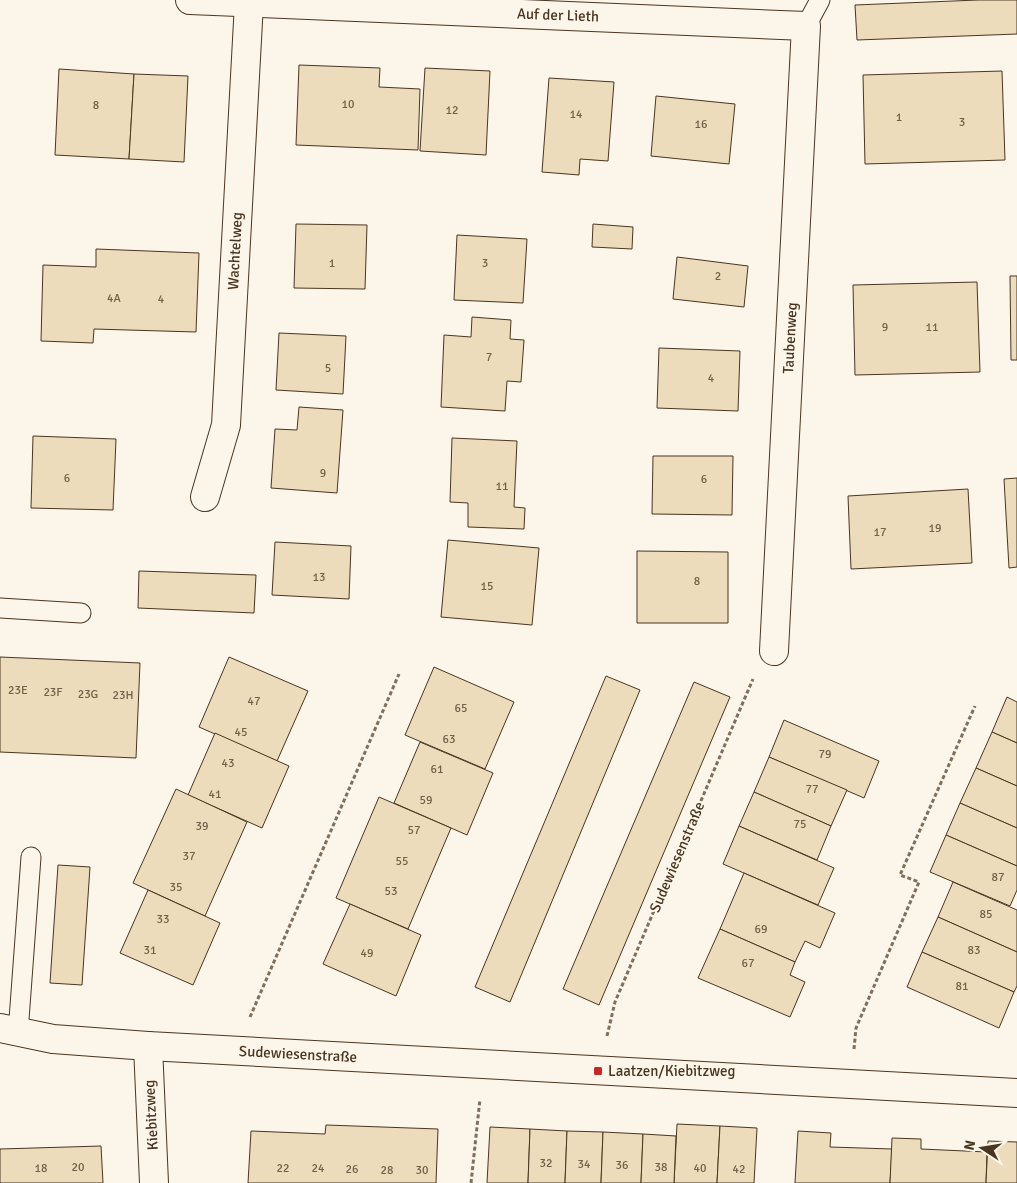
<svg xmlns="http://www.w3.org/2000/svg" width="1017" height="1183" font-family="Signika,sans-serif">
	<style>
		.building { fill: #ecdcbc; stroke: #4a3520 }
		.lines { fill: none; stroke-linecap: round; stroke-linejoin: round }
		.service-casing { stroke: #4a3520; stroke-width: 21 }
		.minor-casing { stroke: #4a3520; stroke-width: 30 }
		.path { stroke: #7f6f5c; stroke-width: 3; stroke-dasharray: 4 2.5; stroke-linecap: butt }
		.service { stroke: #fbf6e9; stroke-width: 19 }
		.minor { stroke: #fbf6e9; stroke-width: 28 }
		.poi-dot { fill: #c62828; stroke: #fbf6e9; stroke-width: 2 }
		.labels { text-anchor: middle; stroke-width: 4; stroke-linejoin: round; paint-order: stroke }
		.number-label { font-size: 12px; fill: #725f47 }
		.street-label { font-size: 15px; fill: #4a3520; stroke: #fbf6e9 }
		.poi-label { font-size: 15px; fill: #4a3520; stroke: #fbf6e9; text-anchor: start }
	</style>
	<rect width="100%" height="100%" fill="#fbf6e9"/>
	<!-- building -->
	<g class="building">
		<polygon points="978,0 1017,0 1017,34 857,40 855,5"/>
		<polygon points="299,65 380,68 379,87 420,89 418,150 296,145"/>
		<polygon points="425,68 490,71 486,155 420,151"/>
		<polygon points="59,69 134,74 129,159 55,155"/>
		<polygon points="1002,71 1005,160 865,164 863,75"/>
		<polygon points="134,74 188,76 184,162 129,159"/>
		<polygon points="549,78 614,82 608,161 580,159 579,175 542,172"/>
		<polygon points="656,96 735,104 729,164 651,156"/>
		<polygon points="296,224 367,225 365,289 294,288"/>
		<polygon points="593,224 633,227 632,249 592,247"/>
		<polygon points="457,235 527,239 523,303 454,300"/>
		<polygon points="96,249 199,253 196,332 94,329 93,343 41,341 43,265 96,267"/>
		<polygon points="677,257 748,266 744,307 673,299"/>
		<polygon points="1010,276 1017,276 1017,360 1011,360"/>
		<polygon points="977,282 980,372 855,375 853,285"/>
		<polygon points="472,317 511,320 510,339 524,340 521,382 507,381 505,411 441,407 444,335 471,337"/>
		<polygon points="279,333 346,336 343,394 276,390"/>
		<polygon points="659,348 740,351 738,411 657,408"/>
		<polygon points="299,407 343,410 337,493 271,488 275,429 297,430"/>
		<polygon points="33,436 116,439 113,510 31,508"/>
		<polygon points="452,438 517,441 514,507 525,508 524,529 468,527 468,503 450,502"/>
		<polygon points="653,456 733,456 732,515 652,514"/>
		<polygon points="1017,478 1017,567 1009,568 1004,479"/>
		<polygon points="968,489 972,563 851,569 848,496"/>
		<polygon points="448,540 539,548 532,625 441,617"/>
		<polygon points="275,542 351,546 349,599 272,595"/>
		<polygon points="637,551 728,552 728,623 637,623"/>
		<polygon points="139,571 256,575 254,613 138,608"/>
		<polygon points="0,657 140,663 136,758 0,752"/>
		<polygon points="229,657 308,691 277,761 199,727"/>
		<polygon points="434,667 514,702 485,769 405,735"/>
		<polygon points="606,676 640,690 510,1002 475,987"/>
		<polygon points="694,682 730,697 599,1005 563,989"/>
		<polygon points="1007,697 1017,702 1017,743 992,732"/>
		<polygon points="784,720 879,761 864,798 769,757"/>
		<polygon points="992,732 1017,743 1017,786 976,768"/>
		<polygon points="215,733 289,766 262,828 188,795"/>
		<polygon points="420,742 493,773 467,835 394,803"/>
		<polygon points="769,757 847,790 831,826 754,792"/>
		<polygon points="976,768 1017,786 1017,828 960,803"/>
		<polygon points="176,789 247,822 205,916 133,883"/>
		<polygon points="754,792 831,826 817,860 739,826"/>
		<polygon points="379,797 451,828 408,929 336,898"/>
		<polygon points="960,803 1017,828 1017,866 946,835"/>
		<polygon points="739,826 834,868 818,905 723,864"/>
		<polygon points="946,835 1017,866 1017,890 1010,906 930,872"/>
		<polygon points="58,865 90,867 82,985 50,983"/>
		<polygon points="744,873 835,913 820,948 805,941 795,962 720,929"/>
		<polygon points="953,882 1017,910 1017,952 938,917"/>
		<polygon points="148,890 220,923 193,985 120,953"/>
		<polygon points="350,904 421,935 396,996 323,964"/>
		<polygon points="938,917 1017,952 1017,986 1014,992 922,952"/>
		<polygon points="720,929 795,962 790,975 805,982 790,1017 698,978"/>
		<polygon points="922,952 1014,992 999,1028 907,987"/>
		<polygon points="677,1124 720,1126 717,1183 674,1183"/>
		<polygon points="326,1125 438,1129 436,1183 248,1183 251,1131 325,1134"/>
		<polygon points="720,1126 757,1128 754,1183 717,1183"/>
		<polygon points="490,1127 530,1129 528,1183 487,1183"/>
		<polygon points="530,1129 567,1131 565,1183 528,1183"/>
		<polygon points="567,1131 603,1132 601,1183 565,1183"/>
		<polygon points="798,1131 831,1133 830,1147 892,1149 890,1183 795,1183"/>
		<polygon points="603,1132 643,1134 641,1183 601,1183"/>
		<polygon points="643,1134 676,1136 674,1183 641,1183"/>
		<polygon points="892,1138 921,1139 921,1149 987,1152 986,1183 890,1183"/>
		<polygon points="988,1141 1017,1142 1017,1183 986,1183"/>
		<polygon points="101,1146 103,1183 0,1183 0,1149"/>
	</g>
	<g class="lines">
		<defs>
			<g id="service">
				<polyline points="806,26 820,0"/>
				<polyline points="0,608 81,613"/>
				<polyline points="18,1033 31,857"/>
			</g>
			<g id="minor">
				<polyline points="190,0 806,26 774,651"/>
				<polyline points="205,497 226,425 249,3"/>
				<polyline points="0,1028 53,1039 148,1046 1017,1093"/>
				<polyline points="148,1046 154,1183"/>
			</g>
		</defs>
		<!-- service casing -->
		<use href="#service" class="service-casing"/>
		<!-- minor casing -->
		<use href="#minor" class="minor-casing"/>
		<!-- path -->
		<g class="path">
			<polyline points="250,1017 399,674"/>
			<polyline points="607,1036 615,1002 753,679"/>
			<polyline points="854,1049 856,1028 919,882 900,875 975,706"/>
			<polyline points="471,1183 480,1099"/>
		</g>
		<!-- service -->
		<use href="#service" class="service"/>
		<!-- minor -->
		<use href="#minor" class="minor"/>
	</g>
	<!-- markers -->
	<rect class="poi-dot" x="593" y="1066" width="10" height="10" rx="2.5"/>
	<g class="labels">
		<!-- number labels -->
		<g class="number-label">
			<text x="348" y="108">10</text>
			<text x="96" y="109">8</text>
			<text x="452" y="114">12</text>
			<text x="576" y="118">14</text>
			<text x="899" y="121">1</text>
			<text x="962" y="126">3</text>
			<text x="701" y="128">16</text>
			<text x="332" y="267">1</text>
			<text x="485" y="267">3</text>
			<text x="718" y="280">2</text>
			<text x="114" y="302">4A</text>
			<text x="161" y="303">4</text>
			<text x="885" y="331">9</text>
			<text x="932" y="331">11</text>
			<text x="489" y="361">7</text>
			<text x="328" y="372">5</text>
			<text x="711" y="382">4</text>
			<text x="323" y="477">9</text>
			<text x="67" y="482">6</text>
			<text x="704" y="483">6</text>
			<text x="502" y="490">11</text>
			<text x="935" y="532">19</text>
			<text x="880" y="536">17</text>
			<text x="319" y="581">13</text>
			<text x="697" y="585">8</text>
			<text x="487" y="590">15</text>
			<text x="18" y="694">23E</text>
			<text x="53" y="696">23F</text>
			<text x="88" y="698">23G</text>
			<text x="123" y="699">23H</text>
			<text x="254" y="705">47</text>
			<text x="461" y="712">65</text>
			<text x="241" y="736">45</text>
			<text x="449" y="743">63</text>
			<text x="825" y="758">79</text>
			<text x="228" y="767">43</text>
			<text x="437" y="773">61</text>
			<text x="812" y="793">77</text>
			<text x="215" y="798">41</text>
			<text x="426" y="804">59</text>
			<text x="800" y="828">75</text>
			<text x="202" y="830">39</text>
			<text x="414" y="834">57</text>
			<text x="189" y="860">37</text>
			<text x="402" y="865">55</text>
			<text x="998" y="881">87</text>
			<text x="176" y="891">35</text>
			<text x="391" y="895">53</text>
			<text x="986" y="918">85</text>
			<text x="163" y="923">33</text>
			<text x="761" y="933">69</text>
			<text x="150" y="954">31</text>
			<text x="974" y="954">83</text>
			<text x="367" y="957">49</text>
			<text x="748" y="967">67</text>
			<text x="962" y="990">81</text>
			<text x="546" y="1167">32</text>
			<text x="584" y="1168">34</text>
			<text x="622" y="1169">36</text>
			<text x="78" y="1171">20</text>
			<text x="661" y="1171">38</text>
			<text x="41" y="1172">18</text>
			<text x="283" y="1172">22</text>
			<text x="318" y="1172">24</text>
			<text x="700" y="1172">40</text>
			<text x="352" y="1173">26</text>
			<text x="739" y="1173">42</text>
			<text x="387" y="1174">28</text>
			<text x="422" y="1174">30</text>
		</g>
		<!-- street labels -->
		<g class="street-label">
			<text transform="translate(558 15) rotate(2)" y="5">Auf der Lieth</text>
			<text transform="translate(235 251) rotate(-87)" y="5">Wachtelweg</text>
			<text transform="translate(790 338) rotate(-87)" y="5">Taubenweg</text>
			<text transform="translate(677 857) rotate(-67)" y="5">Sudewiesenstraße</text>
			<text transform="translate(298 1054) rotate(3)" y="5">Sudewiesenstraße</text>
			<text transform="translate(151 1115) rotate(-93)" y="5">Kiebitzweg</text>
		</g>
		<!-- poi labels -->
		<g class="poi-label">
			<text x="608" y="1076">Laatzen/Kiebitzweg</text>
		</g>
	</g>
	<!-- north arrow -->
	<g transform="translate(982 1148) rotate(282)" stroke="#fbf6e9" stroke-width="4" paint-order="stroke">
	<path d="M0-4L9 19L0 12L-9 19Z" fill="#4a3520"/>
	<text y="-8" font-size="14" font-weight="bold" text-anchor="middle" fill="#4a3520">N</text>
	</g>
</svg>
